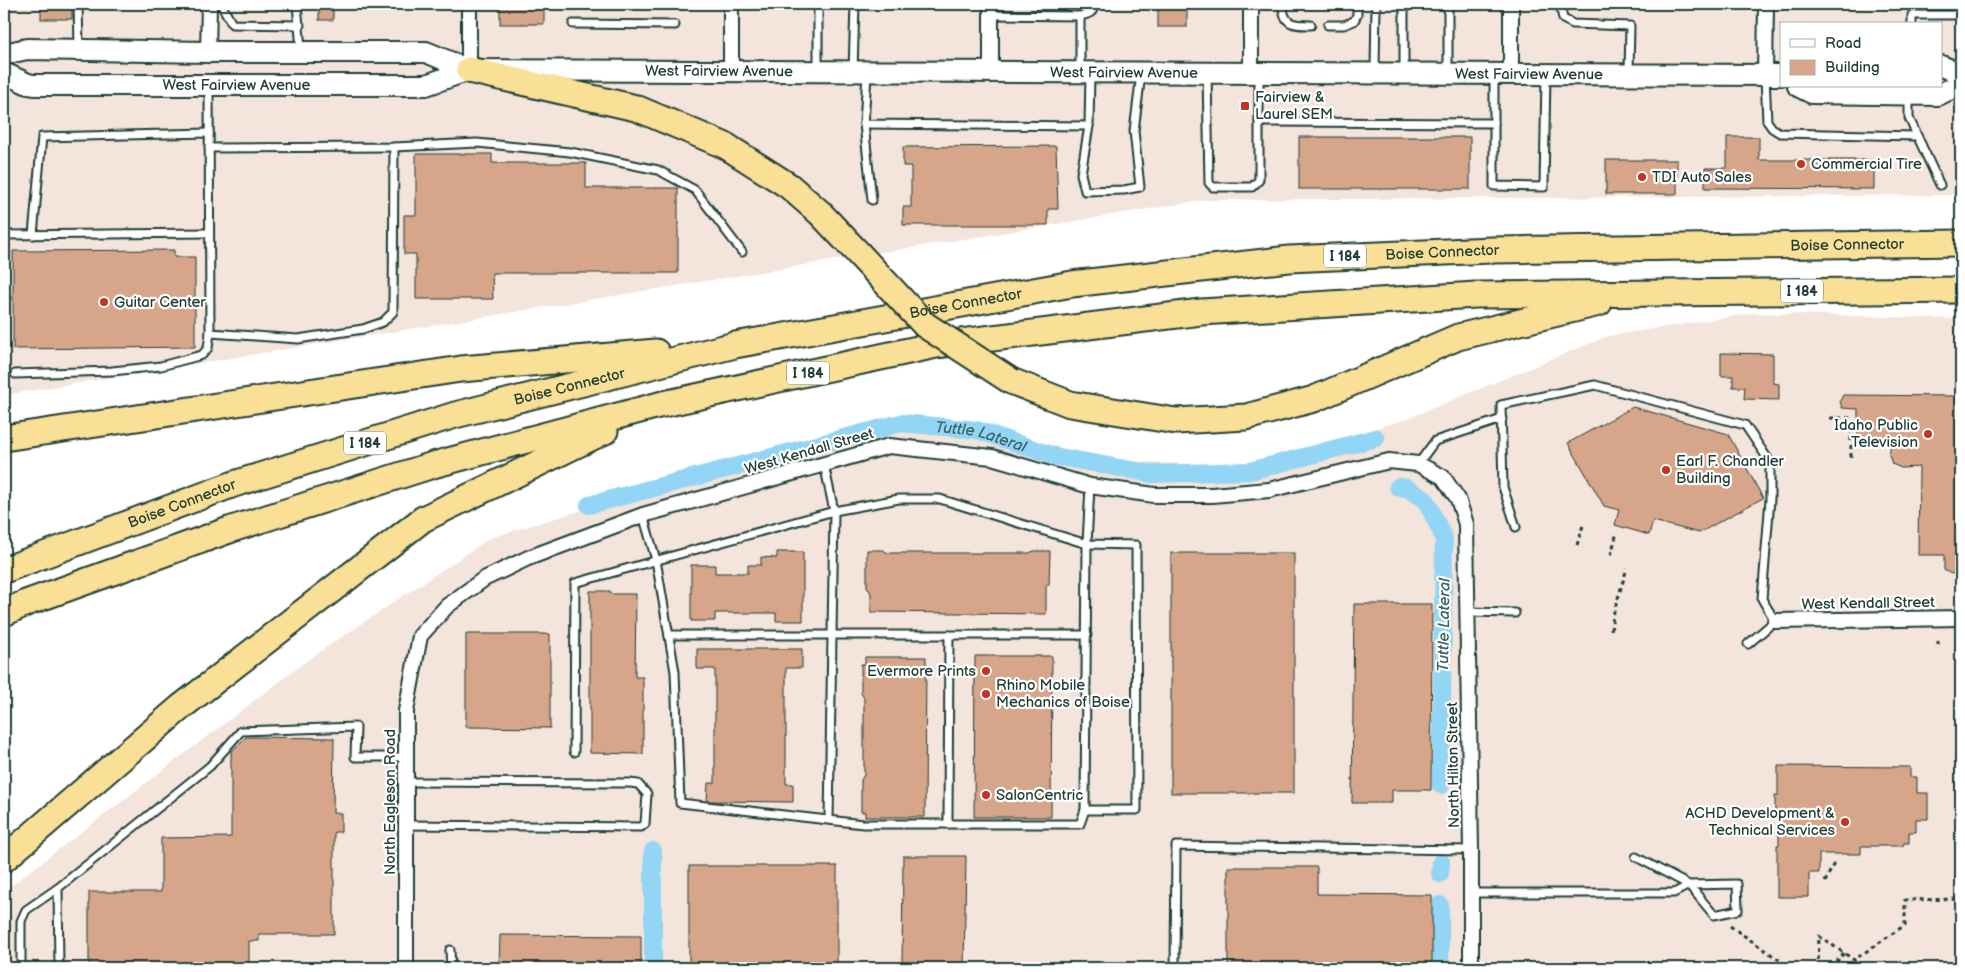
<svg xmlns="http://www.w3.org/2000/svg" width="1965" height="972" font-family="'Balsamiq Sans',sans-serif">
	<style>
		.built { fill: #f3e4dc; fill-rule: evenodd }
		.lines { fill: none; stroke-linecap: round; stroke-linejoin: round }
		.canal { stroke: #92d5f4; stroke-width: 18 }
		.building { fill: #d7a58a; stroke: #1f3d34 }
		.service-casing { stroke: #1f3d34; stroke-width: 11 }
		.minor-casing { stroke: #1f3d34; stroke-width: 18 }
		.secondary-casing { stroke: #1f3d34; stroke-width: 24 }
		.motorway-casing { stroke: #1f3d34; stroke-width: 29 }
		.path { stroke: #1f3d34; stroke-width: 3; stroke-dasharray: 4 4; stroke-linecap: butt }
		.service { stroke: #fff; stroke-width: 7 }
		.minor { stroke: #fff; stroke-width: 14 }
		.secondary { stroke: #fff; stroke-width: 20 }
		.motorway { stroke: #fadf96; stroke-width: 25 }
		.motorway-bridge-casing { stroke: #1f3d34; stroke-width: 29; stroke-linecap: butt }
		.motorway-bridge { stroke: #fadf96; stroke-width: 25 }
		.poi-dot { fill: #c8321e; stroke: #fff; stroke-width: 2 }
		.labels { text-anchor: middle; stroke-width: 4.5; stroke-linejoin: round; paint-order: stroke }
		.shield { fill: #fff; stroke: #627771; stroke-width: 1 }
		.shield-label { font-size: 14px; font-weight: bold; fill: #1f3d34 }
		.street-label { font-size: 15px; fill: #1f3d34; stroke: #fff }
		.poi-label { font-size: 15px; fill: #1f3d34; stroke: #fff; text-anchor: start }
		.water-label { font-size: 16px; font-style: italic; fill: #3c6364; stroke: #fff }
	</style>
	<rect width="100%" height="100%" fill="#fff"/>
	<filter id="ink" filterUnits="userSpaceOnUse"><feTurbulence type="fractalNoise" baseFrequency=".02" numOctaves="2"/><feDisplacementMap in="SourceGraphic" scale="10" xChannelSelector="R" yChannelSelector="G"/><feConvolveMatrix kernelMatrix="1 2 1 2 8 2 1 2 1" color-interpolation-filters="sRGB"/></filter>
	<g filter="url(#ink)">
		<!-- built -->
		<g class="built">
			<path d="M4,4h1957v191l-757,5 -1200,195zM1781,24h160v62h-160z"/>
			<polygon points="1754,313 1961,319 1961,968 4,968 4,891 312,657 490,538 893,416 976,423 1089,459 1241,467 1404,420 1608,336"/>
		</g>
		<g class="lines">
			<!-- canal -->
			<g class="canal">
				<polyline points="1398,487 1407,488 1426,500 1444,538 1441,785"/>
				<path id="s1" d="M589,505l312,-82 76,7 77,26 99,18 97,-3 126,-33"/>
				<polyline points="653,851 653,968"/>
				<polyline points="1440,874 1441,862"/>
				<polyline points="1440,968 1440,905"/>
			</g>
		</g>
		<!-- building -->
		<g class="building">
			<rect x="41" y="4" width="31" height="15"/>
			<rect x="319" y="4" width="14" height="16"/>
			<rect x="500" y="4" width="44" height="20"/>
			<rect x="1158" y="4" width="29" height="23"/>
			<rect x="1299" y="137" width="171" height="52"/>
			<polygon points="1727,137 1759,137 1759,160 1874,160 1874,189 1705,188 1705,168 1727,168"/>
			<polygon points="1056,146 1058,209 1048,209 1048,225 903,225 903,207 911,207 911,166 903,166 903,147"/>
			<polygon points="416,154 492,154 492,163 586,163 586,188 678,188 678,273 492,273 493,299 416,299 416,254 404,254 404,215 416,215"/>
			<rect x="1606" y="160" width="71" height="34"/>
			<polygon points="174,250 174,257 195,257 195,347 13,349 13,251"/>
			<polygon points="1721,353 1773,354 1773,383 1779,384 1779,400 1744,399 1745,387 1733,387 1733,376 1721,376"/>
			<polygon points="1843,395 1958,396 1957,569 1954,573 1951,574 1944,570 1944,555 1918,555 1919,467 1901,468 1892,464 1889,455 1892,439 1858,439 1858,409 1842,408 1840,401"/>
			<polygon points="1633,407 1728,434 1763,498 1699,533 1653,521 1649,535 1615,525 1619,510 1604,506 1568,443"/>
			<polygon points="867,550 883,550 888,553 1029,553 1034,551 1050,551 1049,585 1046,585 1046,614 871,612 871,593 867,587"/>
			<polygon points="777,552 803,552 803,621 776,621 776,613 715,613 715,621 691,621 691,565 715,565 715,573 748,573 748,565 761,565 761,557 777,558"/>
			<rect x="1171" y="553" width="123" height="240"/>
			<polygon points="590,591 610,591 610,594 636,594 635,677 643,677 643,754 590,753"/>
			<polygon points="1354,604 1432,604 1431,790 1392,790 1392,803 1352,803"/>
			<polygon points="466,634 550,634 550,728 466,727"/>
			<polygon points="697,649 802,649 802,668 786,668 786,784 793,784 793,802 707,801 708,783 715,783 715,669 697,669"/>
			<polygon points="975,656 1052,656 1051,817 974,817"/>
			<polygon points="865,657 926,657 925,817 865,817 865,812 861,812 861,780 864,775 864,698 861,693 861,664 865,664"/>
			<polygon points="246,737 334,738 333,813 341,813 341,832 334,832 334,934 259,934 259,941 249,941 249,968 89,968 89,892 161,892 161,838 231,837 231,752"/>
			<polygon points="1778,766 1910,767 1910,777 1917,777 1917,793 1928,793 1928,819 1916,819 1916,832 1909,832 1909,843 1904,843 1903,846 1861,846 1861,854 1819,854 1819,873 1809,873 1809,897 1777,897 1777,845 1779,845 1779,816 1775,816 1775,796 1778,796"/>
			<polygon points="903,856 966,856 964,968 902,968"/>
			<polygon points="689,866 837,866 837,964 788,964 788,968 689,968"/>
			<polygon points="1228,867 1317,867 1317,894 1432,895 1432,968 1228,968"/>
			<polygon points="500,935 641,936 641,968 499,968"/>
		</g>
		<g class="lines">
			<defs>
				<g id="service">
					<polyline points="78,4 79,48"/>
					<polyline points="221,4 232,24 300,25"/>
					<polyline points="297,4 301,49"/>
					<path d="M1283,4c0,21 10,21 28,21"/>
					<polyline points="1404,4 1404,71"/>
					<polyline points="1560,4 1563,19 1573,24 1630,26 1629,72"/>
					<path d="M991,15l89,1c9,-2 14,-3 14,-12"/>
					<polyline points="573,24 675,25"/>
					<polyline points="1912,24 1912,15 1961,15"/>
					<polyline points="1328,25 1344,25 1354,21 1357,15 1357,4"/>
					<polyline points="818,71 818,4"/>
					<polyline points="853,71 855,4"/>
					<polyline points="1080,71 1080,16"/>
					<polyline points="1375,71 1376,4"/>
					<polyline points="1448,71 1448,4"/>
					<polyline points="1207,73 1209,183 1213,187 1252,187 1259,180 1259,74"/>
					<polyline points="867,74 864,124 1089,126 1090,74"/>
					<polyline points="1494,74 1494,186 1544,187 1546,75"/>
					<polyline points="1765,76 1767,121 1772,128 1780,133 1916,136"/>
					<polyline points="1909,95 1909,118 1940,185"/>
					<polyline points="1259,122 1494,123"/>
					<polyline points="864,124 872,200"/>
					<polyline points="1089,126 1081,174 1085,191 1124,190 1140,187 1134,131 1141,74"/>
					<polyline points="209,148 394,147 477,143 570,152 658,170 695,190 742,252"/>
					<polyline points="4,235 209,233"/>
					<polyline points="33,235 42,137 209,133"/>
					<polyline points="210,333 298,339 363,329 383,322 393,312 394,147"/>
					<polyline points="15,374 112,371 161,366 202,355 208,348 210,333 209,88"/>
					<polyline points="824,464 834,511 829,820"/>
					<polyline points="1418,464 1435,441 1502,419"/>
					<polyline points="1516,527 1503,487 1501,405 1595,385 1745,425 1770,462 1770,499 1762,599 1775,621 1748,644"/>
					<polyline points="1467,612 1515,613"/>
					<polyline points="669,635 1087,635"/>
					<polyline points="574,752 575,583 834,511 899,499 940,499 1087,544 1136,545 1137,810 1085,810 1080,824 863,824 680,803 675,672 656,560 643,515"/>
					<polyline points="406,782 630,783 638,784 647,794 645,824 641,827 406,825"/>
					<polyline points="1085,810 1087,544 1090,486"/>
					<polyline points="948,824 949,635"/>
					<polyline points="58,888 210,766 241,731 356,727 355,757 406,757"/>
					<polyline points="1471,893 1674,893 1689,885 1714,915 1738,910 1737,884 1689,885 1636,857"/>
					<polyline points="450,950 451,968"/>
					<polyline points="21,968 21,921 26,910 58,888 59,968"/>
					<polyline points="1175,968 1176,846 1471,850"/>
				</g>
				<g id="minor">
					<polyline points="208,52 209,4"/>
					<polyline points="469,70 469,4"/>
					<polyline points="731,71 731,4"/>
					<polyline points="991,72 991,4"/>
					<polyline points="1251,73 1251,4"/>
					<polyline points="1511,74 1511,4"/>
					<polyline points="1765,76 1766,4"/>
					<polyline points="1775,621 1961,618"/>
					<polyline points="406,968 406,711 420,636 447,606 484,579 528,558 643,515 889,446 992,457 1090,486 1154,495 1212,495 1269,490 1389,461 1418,464 1443,477 1458,499 1466,524 1471,850 1471,968"/>
				</g>
				<g id="secondary">
					<polyline points="4,54 27,49 208,52 426,52 469,70"/>
					<polyline points="1941,66 1961,74"/>
					<path id="s2" d="M4,73l24,11 6,1h392l43,-15 1312,5"/>
					<polyline points="1798,86 1812,93 1938,95 1961,84"/>
				</g>
				<g id="motorway">
					<polyline points="469,70 636,108 726,146 789,186 820,213 857,252"/>
					<polyline points="1011,381 1070,404 1176,421 1246,417 1314,399 1458,337 1599,303"/>
					<polyline points="4,438 461,369 656,352"/>
					<path id="s3" d="M4,570l230,-86 221,-69 280,-70 337,-61 217,-25 202,-9 470,-7"/>
					<polyline points="4,613 26,603 232,529 433,465 659,405 936,345 1201,312 1476,295 1961,290"/>
					<polyline points="4,859 181,707 423,519 605,431"/>
				</g>
			</defs>
			<!-- service casing -->
			<use href="#service" class="service-casing"/>
			<!-- minor casing -->
			<use href="#minor" class="minor-casing"/>
			<!-- secondary casing -->
			<use href="#secondary" class="secondary-casing"/>
			<!-- motorway casing -->
			<use href="#motorway" class="motorway-casing"/>
			<!-- path -->
			<g class="path">
				<polyline points="1830,418 1851,418 1851,458"/>
				<polyline points="1577,545 1584,522"/>
				<polyline points="1611,555 1617,532"/>
				<polyline points="1611,630 1613,615 1627,568"/>
				<polyline points="1938,641 1938,647"/>
				<polyline points="1825,882 1835,861"/>
				<polyline points="1730,926 1791,968"/>
				<polyline points="1818,968 1819,936 1854,960 1905,925 1905,900 1961,899"/>
				<polyline points="1831,968 1844,953"/>
			</g>
			<!-- service -->
			<use href="#service" class="service"/>
			<!-- minor -->
			<use href="#minor" class="minor"/>
			<!-- secondary -->
			<use href="#secondary" class="secondary"/>
			<!-- motorway -->
			<use href="#motorway" class="motorway"/>
			<defs>
				<polyline id="motorway-bridge" points="857,252 925,325 1011,381"/>
			</defs>
			<!-- motorway-bridge casing -->
			<use href="#motorway-bridge" class="motorway-bridge-casing"/>
			<!-- motorway-bridge -->
			<use href="#motorway-bridge" class="motorway-bridge"/>
		</g>
	</g>
	<!-- markers -->
	<g class="poi-dot">
		<rect x="1240" y="101" width="10" height="10" rx="2.5"/>
		<circle cx="1801" cy="164" r="5"/>
		<circle cx="1642" cy="177" r="5"/>
		<circle cx="104" cy="302" r="5"/>
		<circle cx="1928" cy="434" r="5"/>
		<circle cx="1666" cy="470" r="5"/>
		<circle cx="986" cy="671" r="5"/>
		<circle cx="986" cy="694" r="5"/>
		<circle cx="986" cy="795" r="5"/>
		<circle cx="1845" cy="822" r="5"/>
	</g>
	<g class="labels">
		<!-- shield labels -->
		<g class="shield">
			<rect x="1324" y="244.5" width="42" height="23" rx="4"/>
			<rect x="1781" y="279.5" width="42" height="23" rx="4"/>
			<rect x="787" y="361.5" width="42" height="23" rx="4"/>
			<rect x="344" y="431.5" width="42" height="23" rx="4"/>
		</g>
		<g class="shield-label">
			<text x="1345" y="261">I 184</text>
			<text x="1802" y="296">I 184</text>
			<text x="808" y="378">I 184</text>
			<text x="365" y="448">I 184</text>
		</g>
		<!-- street labels -->
		<g class="street-label">
			<text dy="5" stroke="none"><textPath href="#s2" startOffset="720">West Fairview Avenue</textPath></text>
			<text dy="5" stroke="none"><textPath href="#s2" startOffset="1125">West Fairview Avenue</textPath></text>
			<text dy="5" stroke="none"><textPath href="#s2" startOffset="1530">West Fairview Avenue</textPath></text>
			<text dy="5" stroke="none"><textPath href="#s2" startOffset="235">West Fairview Avenue</textPath></text>
			<text dy="5" stroke="none"><textPath href="#s3" startOffset="1885">Boise Connector</textPath></text>
			<text dy="5" stroke="none"><textPath href="#s3" startOffset="1480">Boise Connector</textPath></text>
			<text dy="5" stroke="none"><textPath href="#s3" startOffset="1000">Boise Connector</textPath></text>
			<text dy="5" stroke="none"><textPath href="#s3" startOffset="595">Boise Connector</textPath></text>
			<text transform="translate(809 451) rotate(-16)" y="5">West Kendall Street</text>
			<text dy="5" stroke="none"><textPath href="#s3" startOffset="190">Boise Connector</textPath></text>
			<text transform="translate(1868 603) rotate(-1)" y="5">West Kendall Street</text>
			<text transform="translate(1453 765) rotate(-91)" y="5">North Hilton Street</text>
			<text transform="translate(390 802) rotate(-90)" y="5">North Eagleson Road</text>
		</g>
		<!-- poi labels -->
		<g class="poi-label">
			<text x="1255" y="102">Fairview &amp;<tspan x="1255" dy="17">Laurel SEM</tspan></text>
			<text x="1811" y="169">Commercial Tire</text>
			<text x="1652" y="182">TDI Auto Sales</text>
			<text x="114" y="307">Guitar Center</text>
			<text x="1918" y="430" text-anchor="end">Idaho Public<tspan x="1918" dy="17">Television</tspan></text>
			<text x="1676" y="466">Earl F. Chandler<tspan x="1676" dy="17">Building</tspan></text>
			<text x="976" y="676" text-anchor="end">Evermore Prints</text>
			<text x="996" y="690">Rhino Mobile<tspan x="996" dy="17">Mechanics of Boise</tspan></text>
			<text x="996" y="800">SalonCentric</text>
			<text x="1835" y="818" text-anchor="end">ACHD Development &amp;<tspan x="1835" dy="17">Technical Services</tspan></text>
		</g>
		<!-- water labels -->
		<g class="water-label">
			<text dy="6" stroke="none"><textPath href="#s1" startOffset="404">Tuttle Lateral</textPath></text>
			<text transform="translate(1443 625) rotate(-89)" y="6">Tuttle Lateral</text>
		</g>
	</g>
	<!-- margin -->
	<rect width="1965" height="972" fill="none" stroke="#fff" stroke-width="20"/>
	<rect x="10" y="10" width="1945" height="952" fill="none" stroke="#1f3d34" stroke-width="2" filter="url(#ink)"/>
	<!-- legend -->
	<rect x="1780" y="22" width="162" height="65" fill="#ffffff" stroke="#a5b1ae"/>
	<rect x="1790" y="39" width="25" height="8" fill="#ffffff" stroke="#a5b1ae"/>
	<text x="1825" y="48" font-size="15" fill="#1f3d34">Road</text>
	<rect x="1790" y="60" width="25" height="15" fill="#d7a58a" stroke="#a5b1ae"/>
	<text x="1825" y="72" font-size="15" fill="#1f3d34">Building</text>
</svg>
